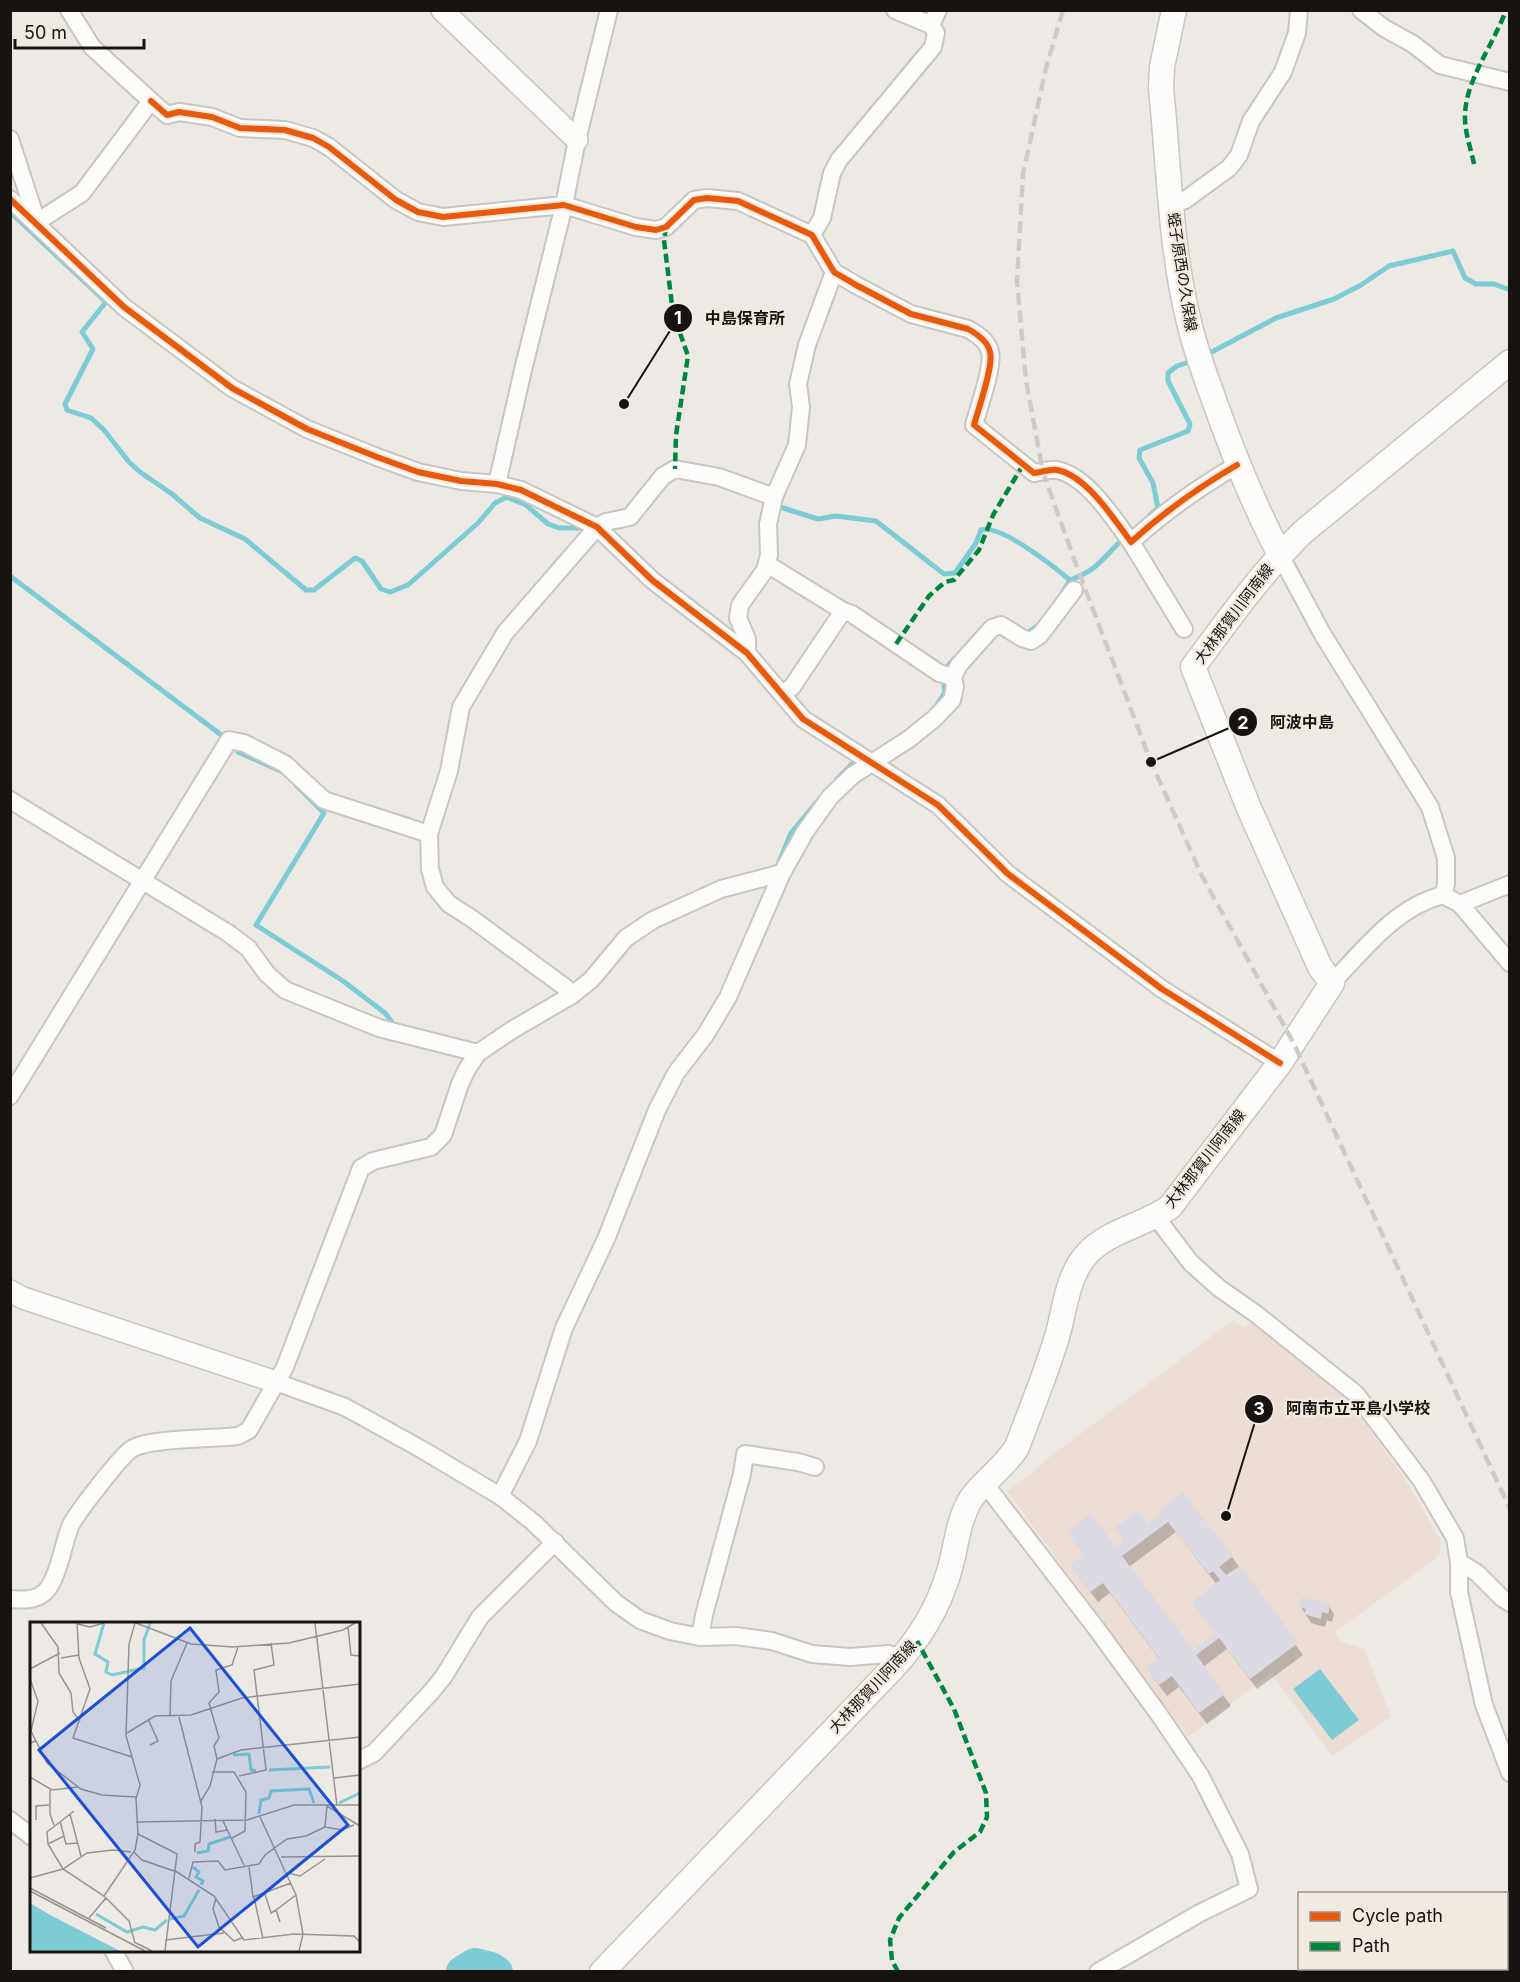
<svg xmlns="http://www.w3.org/2000/svg" width="1520" height="1982" font-family="Inter,'Noto Sans JP',sans-serif">
	<style>
		.education { fill: #ecded4 }
		.water { fill: #7dcbd4 }
		.shadow { fill: #0003; fill-rule: evenodd }
		.lines { fill: none; stroke-linecap: round; stroke-linejoin: round }
		.stream { stroke: #7dcbd4; stroke-width: 5 }
		.river { stroke: #7dcbd4; stroke-width: 32 }
		.building { fill: #dcdae2; fill-rule: evenodd }
		.minor-casing { stroke: #c9c6c1; stroke-width: 20 }
		.tertiary-casing { stroke: #c9c6c1; stroke-width: 24 }
		.secondary-casing { stroke: #c9c6c1; stroke-width: 27 }
		.minor { stroke: #fcfcfb; stroke-width: 16 }
		.tertiary { stroke: #fcfcfb; stroke-width: 21 }
		.secondary { stroke: #fcfcfb; stroke-width: 24 }
		.rail { stroke: #cccbca; stroke-width: 4.5; stroke-dasharray: 12 6; stroke-linecap: butt }
		.quiet { stroke: #00873e; stroke-width: 4.5; stroke-dasharray: 9 4.5; stroke-linecap: butt }
		.cycleway-casing { stroke: #f1eae0; stroke-width: 10 }
		.cycleway { stroke: #e8590c; stroke-width: 6 }
		.labels { text-anchor: middle; stroke-width: 5; stroke-linejoin: round; paint-order: stroke }
		.street-label { font-size: 15px; fill: #161310; stroke: #f1eae0 }
		.inset-river { fill: none; stroke: #7dcbd4; stroke-width: 3 }
		.inset-road { fill: none; stroke: #97938f; stroke-width: 1.5 }
		.view { fill: #1d4ed8; fill-opacity: 0.15; stroke: #1d4ed8; stroke-width: 3 }
		.inset-edge { fill: none; stroke: #161310; stroke-width: 3 }
		.leader { fill: none; stroke: #161310; stroke-width: 2 }
		.callout-dot { fill: #161310; stroke: #f1eae0; stroke-width: 2 }
		.mark-label { font-size: 18px; text-anchor: middle; font-weight: bold; fill: #fff }
		.callout-label { font-size: 16px; text-anchor: middle; font-weight: bold; fill: #161310; stroke: #f1eae0; stroke-width: 5; stroke-linejoin: round; paint-order: stroke }
	</style>
	<rect width="100%" height="100%" fill="#ede9e4"/>
	<!-- education -->
	<polygon class="education" points="1233,1320 1244,1329 1251,1321 1350,1403 1405,1479 1441,1541 1439,1556 1335,1632 1339,1641 1364,1649 1391,1717 1332,1756 1271,1673 1188,1737 1007,1491 1032,1473 1047,1459"/>
	<!-- water -->
	<polygon class="water" points="1320,1669 1359,1720 1332,1740 1293,1689"/>
	<!-- shadow -->
	<g class="shadow">
		<path d="M1163,1514l69,43 71,98 -46,34 -30,-40 -24,18 28,39 -24,18 -28,-37 -12,9 -12,-16 -7,-12 12,-8 -50,-67 -12,9 -19,-25 5,-21 -15,-23 47,16zM1176,1532l41,53 -24,17 23,32 -24,18 -63,-85z"/>
		<polygon points="1329,1606 1334,1614 1332,1622 1327,1620 1325,1627 1311,1623 1301,1607"/>
	</g>
	<g class="lines">
		<!-- stream -->
		<g class="stream">
			<polyline points="10,212 106,302 82,332 93,349 65,404 67,410 91,418 104,430 129,462 140,472 172,494 200,518 245,539 306,590 314,590 355,558 362,561 381,589 390,592 408,585 478,523 495,503 507,497 526,505 548,524 559,528 579,528"/>
			<polyline points="1208,354 1276,318 1334,299 1361,285 1389,266 1453,251 1465,278 1476,284 1494,284 1510,290"/>
			<path d="M780,507l38,12 18,-3 40,5 68,53 11,-1 21,-30 5,-13c20,-6 73,37 89,50"/>
			<polyline points="1149,516 1158,508 1153,483 1139,458 1140,450 1188,431 1190,424 1168,381 1168,373 1177,366 1192,361"/>
			<polyline points="10,576 220,734"/>
			<path d="M1061,595l9,-15c30,-11 32,-22 54,-42"/>
			<polyline points="1023,631 1027,633 1040,624"/>
			<polyline points="937,705 945,692 943,678 946,668 955,658"/>
			<polyline points="238,752 283,772"/>
			<polyline points="837,779 853,763"/>
			<polyline points="296,785 324,813 256,925 343,981 385,1013 394,1025 397,1025"/>
			<polyline points="777,867 791,833 821,797"/>
		</g>
		<!-- river -->
		<polyline class="river" points="462,1972 475,1964 491,1968 497,1972"/>
	</g>
	<!-- building -->
	<g class="building">
		<path d="M1183,1492l50,64 -14,11 7,8 14,-9 58,77 -48,36 -31,-41 -23,17 29,39 -26,19 -27,-37 -13,9 -13,-17 13,-10 -56,-75 -13,9 -20,-27 13,-10 -16,-23 24,-18 25,33 8,-6 -9,-13 23,-17 9,13 15,-11 -3,-3zM1168,1522l41,52 4,-3 7,9 -28,22 23,31 -22,17 -71,-94z"/>
		<polygon points="1302,1597 1330,1604 1328,1614 1322,1612 1321,1619 1304,1614 1306,1609 1299,1607"/>
	</g>
	<g class="lines">
		<defs>
			<g id="minor">
				<polyline points="1361,10 1384,28 1413,44 1440,65 1510,82"/>
				<polyline points="931,25 938,10"/>
				<path d="M151,101l16,14 12,-3 33,5 28,11 45,2 28,8 16,9 67,53 22,12 25,5 121,-12 72,22 20,3 10,-3 28,-27 13,-2 31,3 74,34 22,37 22,13 55,29 57,15c9,5 20,12 22,23 4,13 -12,58 -16,73l60,48c8,-1 16,-4 23,-3 30,6 56,48 74,72 33,-30 68,-55 106,-77"/>
				<polyline points="10,139 37,222 82,193 151,101 92,47 69,10"/>
				<polyline points="10,199 124,307 232,388 307,429 377,457 418,472 461,481 497,484 521,490 597,527 652,580 747,653 803,719 938,805 1008,874 1162,989 1280,1063"/>
				<polyline points="1171,205 1185,200 1229,168 1239,155 1251,121 1283,72 1297,33 1299,10"/>
				<polyline points="812,235 822,218 832,173 839,160 933,47 936,33 931,25 895,10"/>
				<polyline points="497,484 523,370 564,205 577,140 609,10"/>
				<polyline points="1131,542 1184,629"/>
				<polyline points="1280,555 1323,635 1430,807 1446,858 1446,884 1443,895"/>
				<polyline points="767,564 843,611 792,687 782,694"/>
				<polyline points="843,611 852,614 939,673 953,677"/>
				<polyline points="747,653 747,639 738,618 740,605 765,570 769,555 768,524 774,497 797,445 801,407 798,384 807,345 834,272"/>
				<polyline points="10,800 228,933 248,948 267,974 285,990 379,1028 478,1053"/>
				<polyline points="1460,904 1510,884"/>
				<path d="M1332,983c32,-34 64,-76 111,-88l17,9 50,59"/>
				<polyline points="572,995 566,988 471,918 449,904 435,887 430,869 429,834 449,771 461,707 505,633 597,527 606,522 630,517 663,476 675,469 719,477 774,497"/>
				<polyline points="10,1096 229,740 244,743 285,764 324,800 429,834"/>
				<polyline points="1156,1217 1191,1263 1219,1288 1256,1314 1356,1394 1421,1480 1455,1538 1459,1562 1459,1592 1484,1705 1510,1773"/>
				<polyline points="276,1382 345,1407 421,1449 500,1496 533,1522 616,1603 640,1620 670,1631 700,1637 736,1636 772,1641 812,1654 850,1657 888,1654 903,1658"/>
				<polyline points="985,1484 1096,1628 1158,1713 1200,1775 1240,1854 1249,1889 1200,1913 1098,1972"/>
				<polyline points="500,1496 528,1441 564,1328 606,1239 657,1110 676,1073 706,1034 728,997 782,873 805,832 830,797 853,775 909,739 935,718 952,700 955,687 953,677 959,665 992,628 1001,625 1022,638 1031,641 1040,635 1074,590"/>
				<polyline points="1459,1562 1477,1573 1502,1598 1510,1603"/>
				<path d="M10,1599c13,1 25,2 35,-7 13,-13 18,-47 25,-65 5,-12 52,-73 63,-79 19,-10 80,-9 105,-12l11,-6 36,-63 76,-199 12,-7 58,-14 12,-12 17,-51 7,-15 11,-16 34,-23 60,-35 19,-15 35,-42 27,-18 68,-31 61,-16"/>
				<polyline points="700,1637 704,1615 742,1474 745,1454 798,1462 815,1467"/>
				<polyline points="358,1761 374,1753 432,1691 444,1676 480,1617 555,1542"/>
				<polyline points="10,1820 32,1837"/>
				<polyline points="113,1950 125,1972"/>
			</g>
			<g id="tertiary">
				<polyline points="442,10 577,140"/>
				<polyline points="10,1291 23,1298 276,1382"/>
			</g>
			<g id="secondary">
				<path d="M1174,10l-12,57 -1,21c8,78 9,158 28,234 6,27 16,53 25,78 19,54 40,105 66,155"/>
				<path d="M602,1972l290,-303c26,-28 45,-58 56,-94 8,-24 9,-54 23,-76 13,-19 34,-32 46,-52 13,-35 28,-71 39,-107 9,-28 10,-63 31,-86 22,-24 56,-28 83,-47l110,-144 52,-80 -12,-16 -72,-161 -55,-139c35,-47 68,-94 110,-135l207,-170"/>
			</g>
		</defs>
		<!-- minor casing -->
		<use href="#minor" class="minor-casing"/>
		<!-- tertiary casing -->
		<use href="#tertiary" class="tertiary-casing"/>
		<!-- secondary casing -->
		<use href="#secondary" class="secondary-casing"/>
		<!-- minor -->
		<use href="#minor" class="minor"/>
		<!-- tertiary -->
		<use href="#tertiary" class="tertiary"/>
		<!-- secondary -->
		<use href="#secondary" class="secondary"/>
		<!-- rail -->
		<polyline class="rail" points="1063,10 1046,68 1023,174 1017,281 1026,381 1043,472 1078,570 1151,762 1202,876 1293,1042 1510,1509"/>
		<!-- quiet -->
		<g class="quiet">
			<path d="M1474,164c-3,-15 -9,-31 -9,-46 -1,-36 29,-74 41,-108"/>
			<polyline points="666,227 664,240 673,313 688,356 676,435 675,469"/>
			<polyline points="896,644 929,596 945,582 954,580 979,550 993,515 1023,465"/>
			<polyline points="898,1972 892,1960 890,1940 899,1918 954,1852 980,1832 987,1817 986,1793 954,1709 917,1641"/>
		</g>
		<defs>
			<g id="cycleway">
				<path d="M151,101l16,14 12,-3 33,5 28,11 45,2 28,8 16,9 67,53 22,12 25,5 121,-12 72,22 20,3 10,-3 28,-27 13,-2 31,3 74,34 22,37 22,13 55,29 57,15c9,5 20,12 22,23 4,13 -12,58 -16,73l60,48c8,-1 16,-4 23,-3 30,6 56,48 74,72 33,-30 68,-55 106,-77"/>
				<polyline points="10,199 124,307 232,388 307,429 377,457 418,472 461,481 497,484 521,490 597,527 652,580 747,653 803,719 938,805 1008,874 1162,989 1280,1063"/>
			</g>
		</defs>
		<!-- cycleway casing -->
		<use href="#cycleway" class="cycleway-casing"/>
		<!-- cycleway -->
		<use href="#cycleway" class="cycleway"/>
	</g>
	<g class="labels">
		<!-- street labels -->
		<g class="street-label">
			<text transform="translate(1182 272) rotate(81)" y="5">蛭子原西の久保線</text>
			<text transform="translate(1234 614) rotate(-53)" y="5">大林那賀川阿南線</text>
			<text transform="translate(1205 1159) rotate(-52)" y="5">大林那賀川阿南線</text>
			<text transform="translate(873 1687) rotate(-47)" y="5">大林那賀川阿南線</text>
		</g>
	</g>
	<!-- overview -->
	<g transform="translate(30 1622)">
		<rect width="330" height="330" fill="#ede9e4"/>
		<path d="M0,281l22,13 68,35h-90z" fill="#7dcbd4"/>
		<path class="inset-river" d="M74,1l-9,31 13,8 -2,10 6,3 32,-7v-28l6,-17M203,133l16,-1 2,16 5,1M239,148l61,-3M309,181l21,-10M229,192l2,-14 8,-2 2,-7 38,-2 5,14M167,231l11,-2 1,-7 21,-7M163,245l6,5 -3,5 7,4 -2,4M66,292l31,18 16,-5 12,3 12,-10M140,297l14,-3 15,-26"/>
		<path class="inset-road" d="M11,1l17,24 1,26 12,20 2,19 7,9M47,1l2,35 11,31 -17,49 59,19M105,1l-6,21 -3,92 14,49 -4,14 2,35 39,20 -12,97M106,1l55,21 42,3 56,-4 54,-13 12,-7M285,1l22,183M48,2l12,3 14,-4M318,5l3,28 9,1M31,36l18,-3M0,47l30,-16M0,57l8,22 -7,30 5,10M140,95l1,-36 16,-38M149,95l23,90 -2,35 -5,2v8M118,97l10,22 -8,4M97,111l28,-17 36,-1 51,-17 118,-14M0,121l6,-2 11,22 34,26 21,6 34,2M187,137l24,-9 119,-13M182,150h22l12,20 -1,39 -13,7M209,154l27,-6 -12,-100 20,-5 -3,-22M0,155l22,13 26,-3M304,156l26,-3M20,168v24l4,11M171,179l9,-15 7,-27 -3,-13 5,-8 -10,-35 10,-11 -3,-22 16,-5 6,-18M40,192l11,42M230,195l36,78 7,39 -4,17M185,197l1,13 11,-2M6,198v-14l13,-1M30,199l6,23 11,-1M193,199l21,44M106,200l111,-2 47,-15h66M324,203l-12,5 -17,-3 2,-21 33,20M34,214l-16,8 15,25 41,27 25,25 6,22M18,222l-1,-12 27,-21M104,230l8,8 35,12M251,235l79,-1M219,245l4,30 38,-14M147,250l37,24 30,44 50,-6 60,2 6,6M258,251l12,3 25,-17M0,256l33,-9 24,-16 26,-3 18,2M159,256l4,-16 25,-1 7,9 34,-6 6,-9 22,-16 19,-3 19,-9M0,266l76,40M0,269l115,60M235,272l6,19 5,-3M74,274l31,-46 3,-16M224,275l9,42M186,276l-3,11 6,18 15,14 8,-3M59,296l17,-20M250,300l-4,-12 20,-15M135,318l59,-7M104,320l18,9"/>
		<path class="view" d="M160,6l158,197 -150,122 -159,-197z"/>
		<rect width="330" height="330" class="inset-edge"/>
	</g>
	<!-- callouts -->
	<path class="leader" d="M624 404L678 318M1151 762L1243 722M1226 1516L1259 1409"/>
	<g class="callout-dot">
		<circle cx="624" cy="404" r="6"/>
		<circle cx="1151" cy="762" r="6"/>
		<circle cx="1226" cy="1516" r="6"/>
		<circle cx="678" cy="318" r="15"/>
		<circle cx="1243" cy="722" r="15"/>
		<circle cx="1259" cy="1409" r="15"/>
	</g>
	<g class="mark-label">
		<text x="678" y="324">1</text>
		<text x="1243" y="729">2</text>
		<text x="1259" y="1415">3</text>
	</g>
	<g class="callout-label">
		<text x="745" y="324">中島保育所</text>
		<text x="1302" y="728">阿波中島</text>
		<text x="1358" y="1414">阿南市立平島小学校</text>
	</g>
	<!-- border -->
	<rect width="1520" height="1982" fill="none" stroke="#161310" stroke-width="24"/>
	<!-- legend -->
	<rect x="1298" y="1892" width="210" height="78" fill="#f1eae0" stroke="#99948d" stroke-width="1.5"/>
	<rect x="1310" y="1912" width="30" height="9" fill="#e8590c" stroke="#99948d" stroke-width="1.5"/>
	<text x="1352" y="1922" font-size="18" fill="#161310">Cycle path</text>
	<rect x="1310" y="1942" width="30" height="9" fill="#00873e" stroke="#99948d" stroke-width="1.5"/>
	<text x="1352" y="1952" font-size="18" fill="#161310">Path</text>
	<!-- scale -->
	<path d="M15 39v9h129v-9" fill="none" stroke="#161310" stroke-width="3"/>
	<text x="24" y="39" font-size="18" fill="#161310" stroke="#f1eae0" stroke-width="4.5" paint-order="stroke">50 m</text>
</svg>
